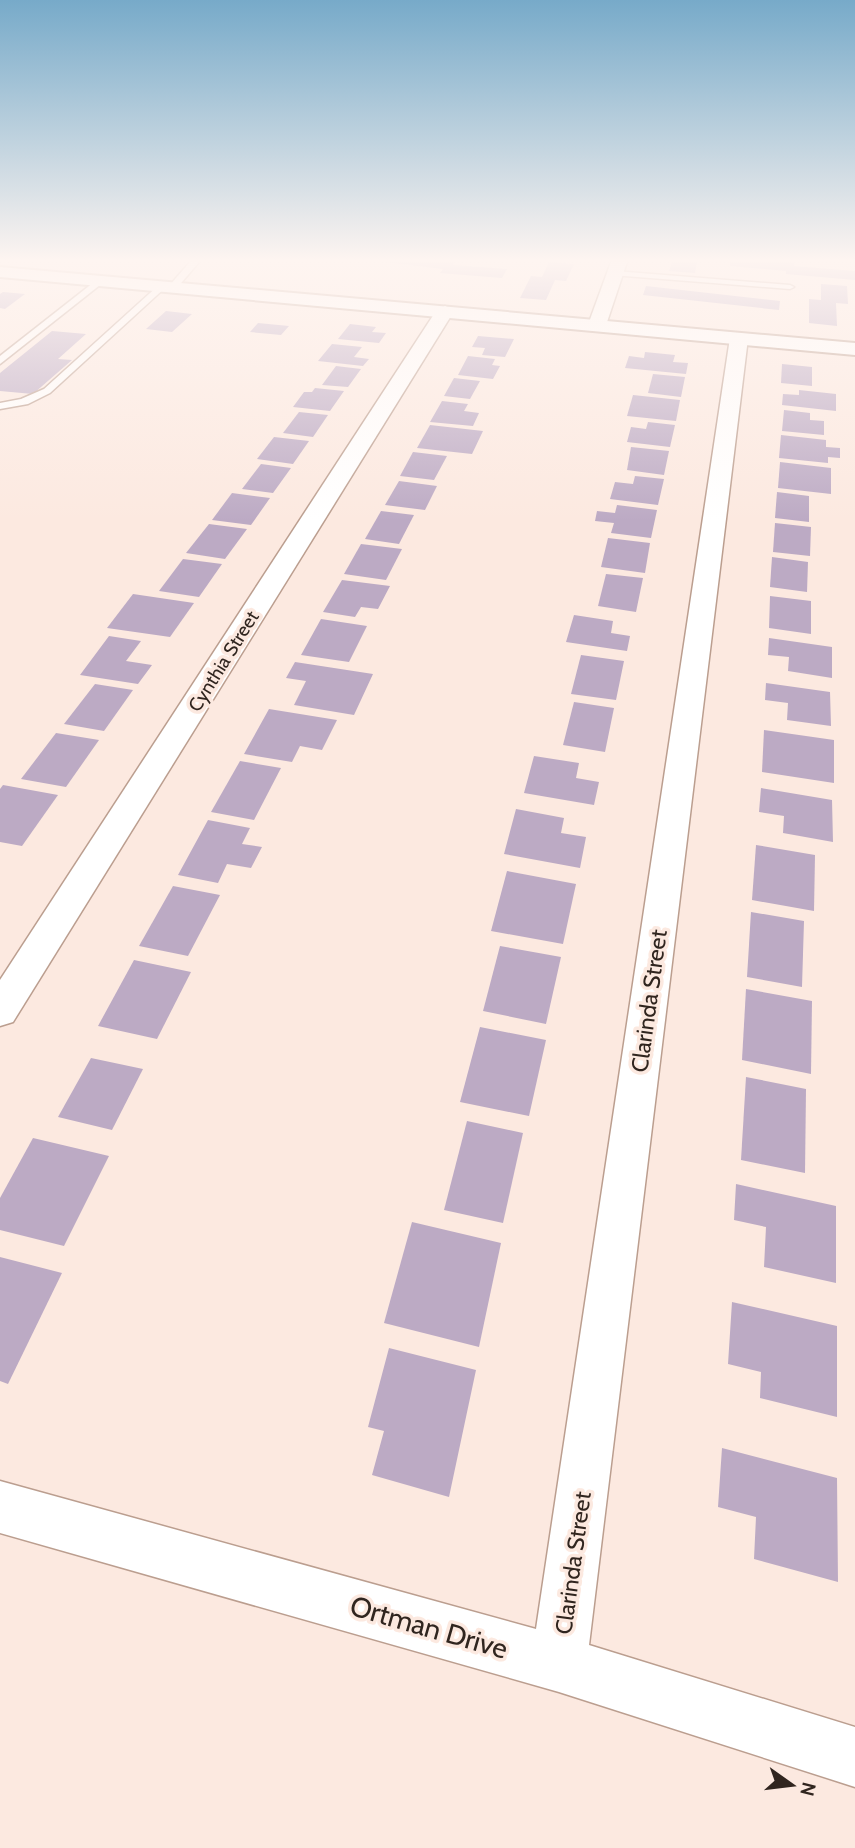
<svg xmlns="http://www.w3.org/2000/svg" width="855" height="1848" font-family="Cabin,sans-serif">
	<style>
		.building { fill: #bcaac4 }
		.lines { fill: none; stroke-linecap: round; stroke-linejoin: round }
		.service-casing { stroke: #bb9e8f; stroke-width: 3 }
		.minor-casing { stroke: #bb9e8f; stroke-width: 3 }
		.tertiary-casing { stroke: #bb9e8f; stroke-width: 4 }
		.service { fill: #fff; fill-rule: evenodd }
		.minor { fill: #fff; fill-rule: evenodd }
		.tertiary { fill: #fff; fill-rule: evenodd }
		.labels { text-anchor: middle; stroke-width: 7; stroke-linejoin: round; paint-order: stroke }
		.far-street-label { font-size: 19px; fill: #30251f; stroke: #fce9e0 }
		.street-label { font-size: 23px; fill: #30251f; stroke: #fce9e0 }
		.near-street-label { font-size: 28px; fill: #30251f; stroke: #fce9e0 }
	</style>
	<rect width="100%" height="100%" fill="#fce9e0"/>
	<!-- building -->
	<g class="building">
		<polygon points="385,262 454,262 453,265 507,269 502,278 440,273 443,269"/>
		<polygon points="549,262 574,264 566,281 555,280 546,300 520,298 531,276 542,277"/>
		<polygon points="672,262 697,262 695,273 669,271"/>
		<polygon points="730,262 790,262 794,263 794,266 855,271 855,280 786,274 786,271 730,266"/>
		<polygon points="821,284 847,286 848,304 836,303 837,326 809,323 809,299 821,300"/>
		<polygon points="646,286 780,301 779,310 643,295"/>
		<polygon points="3,292 25,294 5,309 0,308 0,294"/>
		<polygon points="166,311 192,314 172,332 146,329"/>
		<polygon points="258,323 289,326 281,335 250,332"/>
		<polygon points="350,324 376,327 372,332 386,333 379,343 338,339"/>
		<polygon points="52,331 86,334 58,359 72,360 33,394 0,391 0,373"/>
		<polygon points="478,336 514,339 505,357 482,355 485,348 472,347"/>
		<polygon points="332,344 362,347 354,357 369,359 363,366 318,361"/>
		<polygon points="645,352 675,355 673,362 688,363 686,374 625,368 629,356 644,358"/>
		<polygon points="468,356 495,359 492,365 500,366 493,379 458,375"/>
		<polygon points="782,364 812,367 812,386 781,383"/>
		<polygon points="336,366 361,369 348,387 322,385"/>
		<polygon points="653,374 685,377 681,397 648,393"/>
		<polygon points="454,378 480,381 470,399 444,396"/>
		<polygon points="315,388 344,391 330,411 293,407 304,392 312,392"/>
		<polygon points="799,390 836,394 836,411 782,405 783,394 799,395"/>
		<polygon points="633,395 680,400 676,421 627,416"/>
		<polygon points="442,401 468,404 464,411 479,413 473,426 430,422"/>
		<polygon points="784,410 810,413 810,420 824,421 824,435 782,431"/>
		<polygon points="299,412 328,415 313,437 283,433"/>
		<polygon points="648,422 675,425 670,447 627,442 631,427 646,429"/>
		<polygon points="430,425 483,431 472,454 417,448"/>
		<polygon points="781,435 826,440 826,447 840,448 840,458 828,457 828,463 779,458"/>
		<polygon points="274,437 309,441 293,464 257,459"/>
		<polygon points="631,447 669,451 664,475 627,470"/>
		<polygon points="413,452 447,456 434,480 400,476"/>
		<polygon points="780,462 831,468 831,494 778,488"/>
		<polygon points="261,464 291,468 273,493 242,489"/>
		<polygon points="635,476 664,479 658,505 610,499 615,482 633,484"/>
		<polygon points="399,481 437,486 425,510 385,505"/>
		<polygon points="777,492 809,496 809,522 775,518"/>
		<polygon points="232,493 270,498 251,525 212,520"/>
		<polygon points="617,505 657,510 651,538 611,533 614,523 595,521 597,511 615,513"/>
		<polygon points="381,511 414,515 399,544 365,539"/>
		<polygon points="775,523 811,527 810,556 773,552"/>
		<polygon points="209,524 247,529 225,559 186,553"/>
		<polygon points="608,538 650,543 645,573 601,567"/>
		<polygon points="361,544 402,549 386,580 344,574"/>
		<polygon points="772,557 808,562 807,592 770,587"/>
		<polygon points="183,559 222,564 199,597 159,591"/>
		<polygon points="606,574 643,578 636,612 598,606"/>
		<polygon points="342,580 390,586 378,609 361,607 355,617 323,612"/>
		<polygon points="133,594 194,603 170,637 107,628"/>
		<polygon points="770,596 811,601 811,634 769,628"/>
		<polygon points="574,615 613,621 611,633 630,636 627,651 566,642"/>
		<polygon points="321,619 367,626 349,662 301,655"/>
		<polygon points="109,636 141,641 126,661 152,665 138,684 80,675"/>
		<polygon points="769,638 832,647 832,678 788,671 789,657 768,655"/>
		<polygon points="581,655 624,661 616,700 571,694"/>
		<polygon points="295,662 373,674 354,715 294,705 306,681 286,678"/>
		<polygon points="766,683 830,692 831,726 787,720 788,703 765,700"/>
		<polygon points="95,684 133,690 104,731 64,724"/>
		<polygon points="574,702 614,708 605,752 563,745"/>
		<polygon points="269,709 337,720 322,750 300,746 292,762 244,754"/>
		<polygon points="764,730 834,740 834,783 762,772"/>
		<polygon points="56,733 99,740 66,787 21,779"/>
		<polygon points="534,756 579,763 576,778 599,782 594,805 524,793"/>
		<polygon points="240,761 281,768 254,820 211,812"/>
		<polygon points="3,785 58,795 22,846 0,842 0,789"/>
		<polygon points="761,788 832,800 833,842 783,833 784,816 759,812"/>
		<polygon points="516,809 564,818 561,833 586,837 580,868 504,854"/>
		<polygon points="208,820 250,828 242,844 262,847 251,868 227,864 218,883 178,875"/>
		<polygon points="756,845 815,855 814,911 752,900"/>
		<polygon points="507,871 576,884 563,944 491,931"/>
		<polygon points="173,886 220,895 188,956 139,946"/>
		<polygon points="751,912 804,921 802,987 747,977"/>
		<polygon points="500,946 561,957 546,1024 483,1011"/>
		<polygon points="134,960 191,972 157,1039 98,1026"/>
		<polygon points="746,989 812,1001 811,1074 742,1060"/>
		<polygon points="480,1027 546,1040 529,1116 460,1102"/>
		<polygon points="91,1058 143,1069 112,1130 58,1117"/>
		<polygon points="746,1077 806,1089 805,1173 741,1160"/>
		<polygon points="467,1121 523,1133 503,1223 444,1210"/>
		<polygon points="33,1138 109,1156 64,1246 0,1230 0,1198"/>
		<polygon points="736,1184 836,1206 836,1283 764,1267 766,1227 734,1220"/>
		<polygon points="412,1222 501,1243 479,1347 384,1323"/>
		<polygon points="0,1257 62,1273 8,1384 0,1381"/>
		<polygon points="732,1302 837,1326 837,1417 760,1398 761,1372 728,1364"/>
		<polygon points="389,1348 476,1370 449,1497 372,1475 384,1431 368,1427"/>
		<polygon points="722,1448 837,1478 838,1582 754,1559 756,1517 718,1507"/>
	</g>
	<g class="lines">
		<defs>
			<g id="service">
				<polygon points="190,262 199,262 176,289 170,289 170,285"/>
				<polygon points="615,271 790,285 794,287 790,289 612,275"/>
				<polygon points="98,279 105,281 0,364 0,356"/>
				<polygon points="160,284 167,286 50,393 28,404 0,409 0,403 21,399 44,389"/>
			</g>
			<g id="minor">
				<polygon points="611,262 627,262 606,325 603,329 591,329 588,325"/>
				<polygon points="445,306 454,311 13,1022 0,1026 0,980 436,311"/>
				<polygon points="739,333 748,338 589,1645 855,1727 855,1787 559,1692 0,1533 0,1481 536,1629 730,338"/>
			</g>
			<polygon id="tertiary" points="0,267 855,343 855,355 0,277"/>
		</defs>
		<!-- service casing -->
		<use href="#service" class="service-casing"/>
		<!-- minor casing -->
		<use href="#minor" class="minor-casing"/>
		<!-- tertiary casing -->
		<use href="#tertiary" class="tertiary-casing"/>
		<!-- service -->
		<use href="#service" class="service"/>
		<!-- minor -->
		<use href="#minor" class="minor"/>
		<!-- tertiary -->
		<use href="#tertiary" class="tertiary"/>
	</g>
	<!-- sky -->
	<linearGradient id="sky" x2="0" y2="1"><stop stop-color="#77aac9"/><stop offset="0.5" stop-color="#fef5f1"/><stop offset="1" stop-color="#fef5f1" stop-opacity="0"/></linearGradient>
	<rect width="855" height="521" fill="url(#sky)"/>
	<g class="labels">
		<!-- far-street labels -->
		<g class="far-street-label">
			<text transform="translate(223 661) rotate(-58)" y="7">Cynthia Street</text>
		</g>
		<!-- street labels -->
		<g class="street-label">
			<text transform="translate(649 1001) rotate(-82)" y="8">Clarinda Street</text>
			<text transform="translate(573 1563) rotate(-82)" y="8">Clarinda Street</text>
		</g>
		<!-- near-street labels -->
		<g class="near-street-label">
			<text transform="translate(429 1627) rotate(16)" y="10">Ortman Drive</text>
		</g>
	</g>
	<!-- north arrow -->
	<g transform="translate(792 1785) rotate(104)" stroke="#fce9e0" stroke-width="5" paint-order="stroke">
	<path d="M0-5L12 26L0 18L-12 26Z" fill="#30251f"/>
	<text y="-10" font-size="19" font-weight="bold" text-anchor="middle" fill="#30251f">N</text>
	</g>
</svg>
